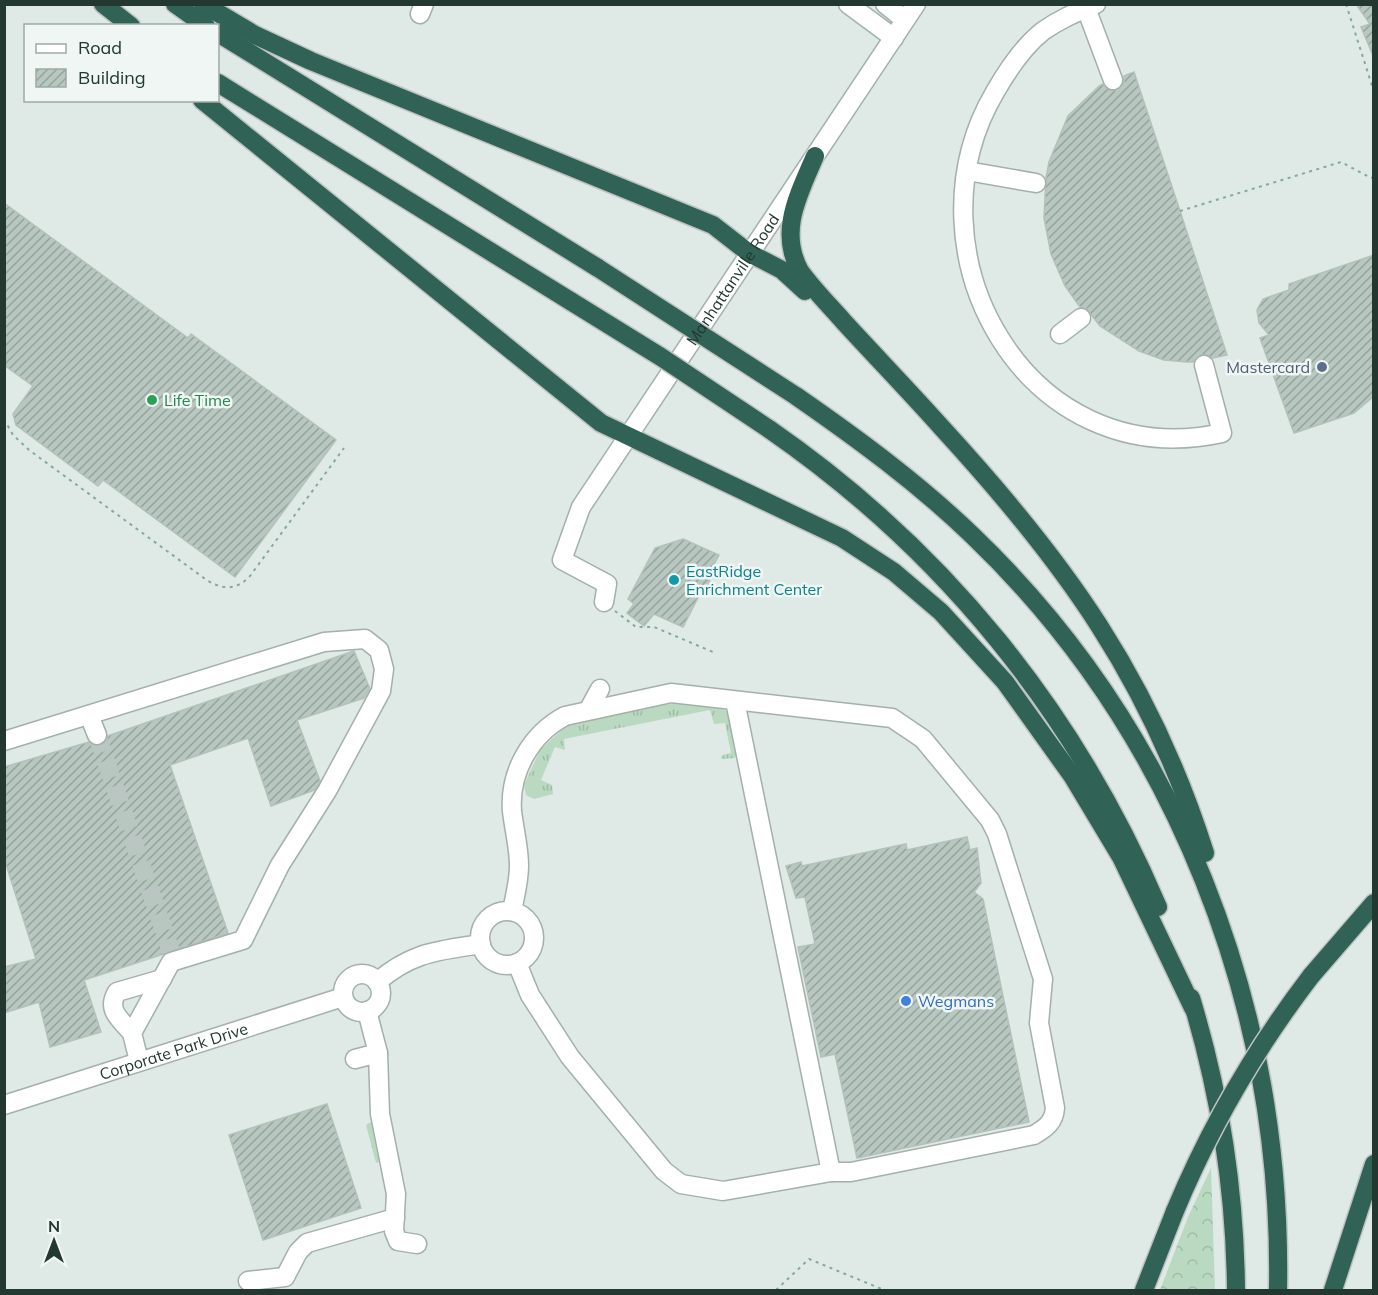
<svg xmlns="http://www.w3.org/2000/svg" width="1378" height="1295" font-family="Mulish,sans-serif">
	<style>
		.grass { fill: url(#grass-tufts) }
		.forest { fill: url(#forest-crowns) }
		.building { fill: url(#building-hatch); stroke: #b2c2bb; stroke-width: 1.5 }
		.lines { fill: none; stroke-linecap: round; stroke-linejoin: round }
		.minor-tunnel { stroke: #b9c6c1; stroke-width: 18; stroke-dasharray: 18 9; stroke-linecap: butt }
		.minor-casing { stroke: #a3b0ab; stroke-width: 21 }
		.highway-casing { stroke: #bdc3c1; stroke-width: 21 }
		.path { stroke: #82aa9d; stroke-width: 2; stroke-dasharray: 3 4.5; stroke-linecap: butt }
		.minor { stroke: #fff; stroke-width: 18 }
		.highway { stroke: #306256; stroke-width: 18 }
		.highway-bridge-casing { stroke: #bdc3c1; stroke-width: 21; stroke-linecap: butt }
		.highway-bridge { stroke: #306256; stroke-width: 18 }
		.service-dot { fill: #5c6f8a; stroke: #eff6f3; stroke-width: 2 }
		.leisure-dot { fill: #2e9e5b; stroke: #eff6f3; stroke-width: 2 }
		.culture-dot { fill: #0f9aa8; stroke: #eff6f3; stroke-width: 2 }
		.shop-dot { fill: #3f7fe0; stroke: #eff6f3; stroke-width: 2 }
		.labels { text-anchor: middle; stroke-width: 5; stroke-linejoin: round; paint-order: stroke }
		.street-label { font-size: 16px; fill: #223831; stroke: #eff6f3 }
		.service-label { font-size: 16px; fill: #4e5e75; stroke: #eff6f3; text-anchor: end }
		.leisure-label { font-size: 16px; fill: #27864d; stroke: #eff6f3; text-anchor: start }
		.culture-label { font-size: 16px; fill: #0d838f; stroke: #eff6f3; text-anchor: start }
		.shop-label { font-size: 16px; fill: #366cbe; stroke: #eff6f3; text-anchor: start }
	</style>
	<defs>
		<pattern id="grass-tufts" width="24" height="20" patternUnits="userSpaceOnUse" patternTransform="scale(1.5)"><rect width="24" height="20" fill="#bad9c1"/><path d="M3 7l-1-3M5 7V3M7 7l1-3M15 17l-1-3M17 17v-4M19 17l1-3" fill="none" stroke="#a0bba6"/></pattern>
		<pattern id="forest-crowns" width="20" height="18" patternUnits="userSpaceOnUse" patternTransform="scale(1.5)"><rect width="20" height="18" fill="#bad9c1"/><path d="M2 6a3 3 0 1 1 6 0M12 15a3 3 0 1 1 6 0" fill="none" stroke="#a0bba6"/></pattern>
		<pattern id="building-hatch" width="6" height="6" patternUnits="userSpaceOnUse" patternTransform="scale(1.5)"><rect width="6" height="6" fill="#b8c7c0"/><path d="M-1 1l2-2M0 6l6-6M5 7l2-2" fill="none" stroke="#95a39d"/></pattern>
	</defs>
	<rect width="100%" height="100%" fill="#dfe9e5"/>
	<!-- grass -->
	<g class="grass">
		<polygon points="692,703 725,710 729,715 737,753 735,758 721,759 722,755 731,753 725,723 714,724 710,710 564,739 565,750 555,747 541,780 552,785 553,794 534,799 526,795 524,785 540,750 566,726 657,705"/>
		<polygon points="371,1122 383,1161 376,1163 366,1125"/>
	</g>
	<!-- forest -->
	<polygon class="forest" points="1211,1168 1215,1290 1160,1290 1188,1217"/>
	<!-- building -->
	<g class="building">
		<polygon points="1356,4 1374,4 1374,58 1361,27 1370,24"/>
		<polygon points="1134,72 1180,211 1227,355 1213,358 1202,354 1193,362 1187,362 1164,360 1139,351 1100,326 1086,308 1080,307 1065,286 1051,254 1044,218 1046,178 1049,162 1068,116 1099,86 1103,84 1111,91 1117,90 1124,82 1124,76"/>
		<polygon points="4,203 188,338 191,334 336,440 235,577 103,480 98,486 16,425 13,414 33,386 4,365"/>
		<polygon points="1374,255 1374,396 1354,413 1294,433 1260,338 1269,335 1259,323 1257,310 1263,299 1289,290 1289,284"/>
		<polygon points="683,539 719,555 707,577 711,583 703,588 683,627 654,614 644,626 627,613 634,604 628,599 655,548"/>
		<polygon points="354,651 370,689 364,698 297,720 320,781 315,790 271,806 248,738 170,765 228,933 84,980 101,1032 50,1047 39,1002 4,1013 4,967 36,959 4,858 4,767 89,742 101,746 108,736"/>
		<polygon points="967,837 970,850 977,848 981,883 974,892 983,899 1029,1122 857,1158 835,1054 821,1057 798,947 815,944 805,897 796,898 786,866 801,862 802,866 906,844 907,850"/>
		<polygon points="327,1104 361,1208 263,1240 229,1135"/>
	</g>
	<g class="lines">
		<!-- minor-tunnel -->
		<polyline class="minor-tunnel" points="97,735 171,951"/>
		<defs>
			<g id="minor">
				<polyline points="848,4 894,38"/>
				<polyline points="885,4 905,20"/>
				<path d="M1096,4c-19,8 -36,15 -53,27 -19,15 -36,40 -48,61 -94,160 32,384 227,341l-18,-68"/>
				<polyline points="1086,8 1113,80"/>
				<polyline points="420,14 424,4"/>
				<polyline points="967,171 1036,183"/>
				<polyline points="1060,334 1081,318"/>
				<path id="s1" d="M604,602l3,-18 -45,-24 19,-53 335,-503"/>
				<polyline points="735,701 831,1172"/>
				<polyline points="589,709 600,689"/>
				<polyline points="89,715 97,735"/>
				<polyline points="4,741 324,642 365,639 379,650 384,669 381,691 327,791 280,865 243,940 171,962 132,1033 139,1061"/>
				<circle cx="507" cy="938" r="27"/>
				<path d="M512,911c3,-15 7,-30 7,-45 0,-19 -5,-37 -7,-55 -3,-39 19,-77 53,-95l106,-23 221,25 31,21 67,81 7,14 46,145 -4,44 16,85c-1,14 -9,20 -21,27l-183,37h-20l-108,19 -42,-7 -17,-13 -94,-114 -40,-62 -13,-32"/>
				<circle cx="362" cy="993" r="19"/>
				<path d="M377,982c35,-30 60,-31 104,-38"/>
				<polyline points="367,1011 378,1053 380,1114 396,1194 394,1231 398,1241 417,1244"/>
				<path d="M132,1033c-12,-14 -26,-23 -15,-41l45,-13"/>
				<polyline points="355,1059 378,1053"/>
				<path id="s2" d="M4,1105l339,-108"/>
				<polyline points="248,1281 285,1277 298,1252 307,1243 395,1218"/>
			</g>
			<g id="highway">
				<polyline points="103,4 131,26"/>
				<polyline points="175,4 206,26"/>
				<polyline points="203,4 255,35 311,61 713,225 749,253 782,270 805,291"/>
				<polyline points="218,33 598,268"/>
				<polyline points="218,83 572,302"/>
				<polyline points="202,100 601,423 842,538 894,572 941,612 1005,682 1073,777 1121,857 1193,1008"/>
				<path d="M815,156c-16,38 -37,75 -15,115 13,18 29,34 44,51 33,36 67,71 99,107 122,133 207,250 262,424"/>
				<path d="M796,396c62,43 122,87 176,139 205,196 311,473 306,755"/>
				<path d="M769,429c175,121 306,283 389,478"/>
				<polyline points="1311,976 1374,903"/>
				<path d="M1191,998c29,95 44,194 45,292"/>
				<polyline points="1144,1290 1175,1211"/>
				<polyline points="1333,1290 1374,1164"/>
			</g>
		</defs>
		<!-- minor casing -->
		<use href="#minor" class="minor-casing"/>
		<!-- highway casing -->
		<use href="#highway" class="highway-casing"/>
		<!-- path -->
		<g class="path">
			<polyline points="1346,4 1374,92"/>
			<polyline points="1180,211 1341,162 1371,178 1374,177"/>
			<path d="M4,419l9,16 16,15 179,131c16,9 29,9 42,-5l94,-128"/>
			<polyline points="615,611 636,627 654,627 713,652"/>
			<polyline points="776,1290 809,1259 884,1290"/>
		</g>
		<!-- minor -->
		<use href="#minor" class="minor"/>
		<!-- highway -->
		<use href="#highway" class="highway"/>
		<defs>
			<g id="highway-bridge">
				<polyline points="598,268 796,396"/>
				<polyline points="572,302 661,357 769,429"/>
				<path d="M1175,1211c35,-84 81,-163 136,-235"/>
			</g>
		</defs>
		<!-- highway-bridge casing -->
		<use href="#highway-bridge" class="highway-bridge-casing"/>
		<!-- highway-bridge -->
		<use href="#highway-bridge" class="highway-bridge"/>
	</g>
	<!-- markers -->
	<circle class="service-dot" cx="1322" cy="367" r="6"/>
	<circle class="leisure-dot" cx="152" cy="400" r="6"/>
	<circle class="culture-dot" cx="674" cy="580" r="6"/>
	<circle class="shop-dot" cx="906" cy="1001" r="6"/>
	<g class="labels">
		<!-- street labels -->
		<g class="street-label">
			<text dy="6" stroke="none"><textPath href="#s1" startOffset="399">Manhattanville Road</textPath></text>
			<text dy="6" stroke="none"><textPath href="#s2" startOffset="178">Corporate Park Drive</textPath></text>
		</g>
		<!-- service labels -->
		<g class="service-label">
			<text x="1310" y="373">Mastercard</text>
		</g>
		<!-- leisure labels -->
		<g class="leisure-label">
			<text x="164" y="406">Life Time</text>
		</g>
		<!-- culture labels -->
		<g class="culture-label">
			<text x="686" y="577">EastRidge<tspan x="686" dy="18">Enrichment Center</tspan></text>
		</g>
		<!-- shop labels -->
		<g class="shop-label">
			<text x="918" y="1007">Wegmans</text>
		</g>
	</g>
	<!-- border -->
	<rect width="1378" height="1295" fill="none" stroke="#223831" stroke-width="12"/>
	<!-- legend -->
	<rect x="24" y="24" width="195" height="78" fill="#eff6f3" stroke="#9daaa5" stroke-width="1.5"/>
	<rect x="36" y="44" width="30" height="9" fill="#ffffff" stroke="#9daaa5" stroke-width="1.5"/>
	<text x="78" y="54" font-size="18" fill="#223831">Road</text>
	<rect x="36" y="69" width="30" height="18" fill="url(#building-hatch)" stroke="#9daaa5" stroke-width="1.5"/>
	<text x="78" y="84" font-size="18" fill="#223831">Building</text>
	<!-- north arrow -->
	<g transform="translate(54 1241)" stroke="#eff6f3" stroke-width="4.5" paint-order="stroke">
	<path d="M0-4.5L10 22L0 15L-10 22Z" fill="#223831"/>
	<text y="-9" font-size="16" font-weight="bold" text-anchor="middle" fill="#223831">N</text>
	</g>
</svg>
